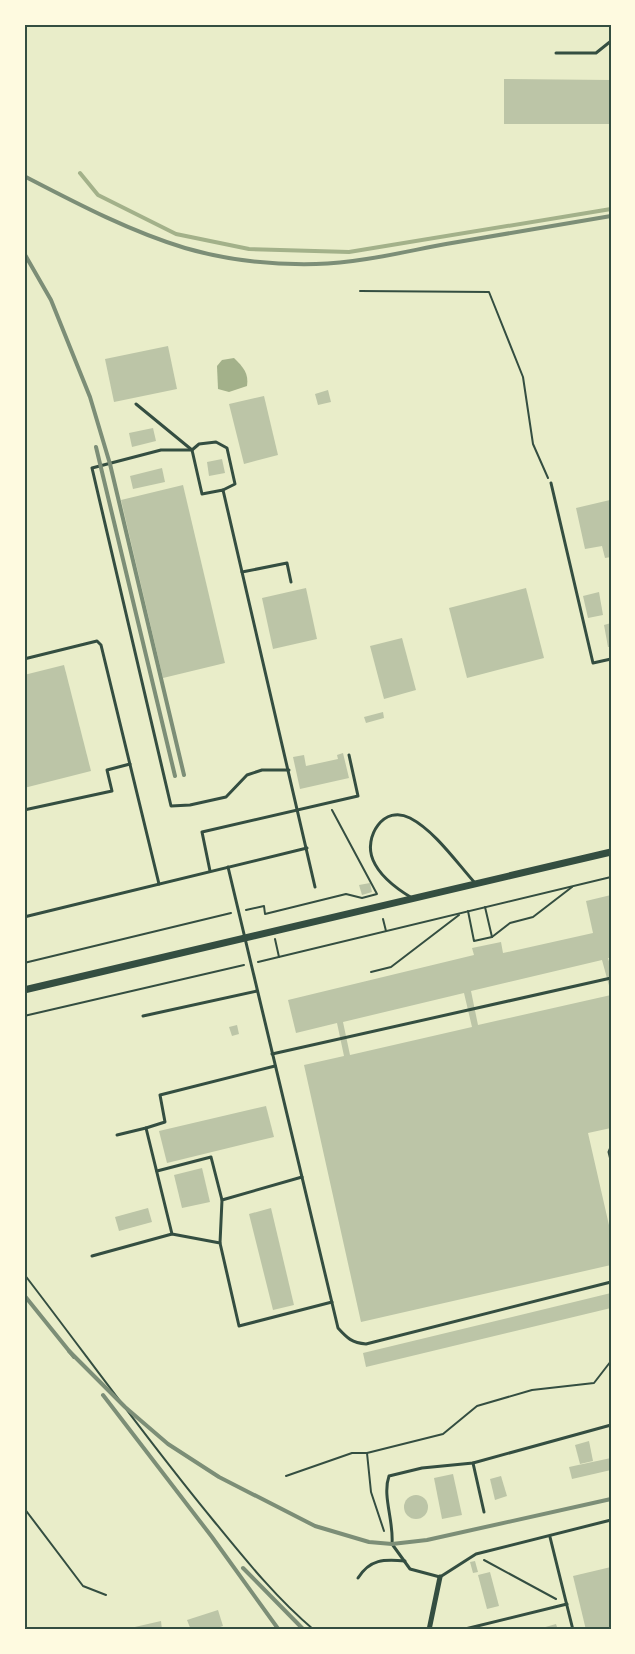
<svg xmlns="http://www.w3.org/2000/svg" width="635" height="1654" font-family="'Exo 2',sans-serif">
	<style>
		.water { fill: #a3b18a }
		.lines { fill: none; stroke-linecap: round; stroke-linejoin: round }
		.stream { stroke: #a3b18a; stroke-width: 4 }
		.building { fill: #bcc5a7; fill-rule: evenodd }
		.path { stroke: #344e41; stroke-width: 2 }
		.service { stroke: #344e41; stroke-width: 3 }
		.minor { stroke: #344e41; stroke-width: 5 }
		.tertiary { stroke: #344e41; stroke-width: 7 }
		.rail { stroke: #7c8e77; stroke-width: 4 }
		.neatline { fill: none; stroke: #344e41; stroke-width: 2 }
	</style>
	<rect width="100%" height="100%" fill="#e9edc9"/>
	<!-- water -->
	<path class="water" d="M234,358c9,9 15,15 13,28l-18,6 -11,-3 -1,-23 5,-6z"/>
	<g class="lines">
		<!-- stream -->
		<polyline class="stream" points="80,173 98,195 176,234 249,249 349,252 611,209"/>
	</g>
	<!-- building -->
	<g class="building">
		<polygon points="504,79 611,80 611,124 504,124"/>
		<polygon points="168,346 177,389 114,402 105,359"/>
		<polygon points="328,390 331,402 318,405 315,394"/>
		<polygon points="264,396 278,455 244,464 229,404"/>
		<polygon points="153,428 156,441 132,447 129,433"/>
		<polygon points="222,459 225,473 209,476 207,462"/>
		<polygon points="162,468 165,482 133,489 130,476"/>
		<polygon points="183,485 225,663 163,678 121,500"/>
		<polygon points="610,500 611,557 605,558 602,546 585,549 576,508"/>
		<polygon points="306,588 317,639 273,649 262,598"/>
		<polygon points="526,588 544,658 467,678 449,608"/>
		<polygon points="599,592 603,615 588,618 583,596"/>
		<polygon points="611,623 611,647 608,647 604,625"/>
		<polygon points="402,638 416,690 384,699 370,646"/>
		<polygon points="64,665 91,771 24,788 24,675"/>
		<polygon points="383,712 384,718 366,723 364,717"/>
		<polygon points="343,753 349,778 300,789 293,757 304,755 306,766 338,759 337,755"/>
		<polygon points="370,883 372,892 362,895 359,885"/>
		<path d="M611,895v63h-3l3,10v25l-9,-33 -131,31 7,34 133,-30v133l-23,5 23,101v31l-250,57 -57,-257 40,-9 -7,-33 -41,10 -8,-33 186,-45 -2,-7 29,-6 2,11 90,-20 -7,-32zM464,993l8,34 -122,28 -7,-33z"/>
		<polygon points="237,1025 239,1034 232,1036 229,1027"/>
		<polygon points="266,1106 274,1137 167,1163 159,1131"/>
		<polygon points="202,1168 210,1202 182,1208 174,1175"/>
		<polygon points="148,1208 152,1222 119,1231 115,1217"/>
		<polygon points="271,1208 294,1305 273,1310 249,1214"/>
		<polygon points="611,1293 611,1308 366,1367 363,1353"/>
		<polygon points="589,1441 593,1461 580,1464 575,1445"/>
		<polygon points="611,1458 611,1470 572,1479 569,1467"/>
		<polygon points="453,1474 462,1515 442,1519 434,1478"/>
		<polygon points="501,1476 507,1496 495,1500 490,1479"/>
		<circle cx="416" cy="1507" r="12"/>
		<polygon points="475,1561 478,1572 473,1573 470,1562"/>
		<polygon points="611,1567 611,1630 586,1630 573,1576"/>
		<polygon points="490,1572 499,1606 487,1609 478,1575"/>
		<polygon points="218,1610 223,1626 211,1630 191,1630 187,1620"/>
		<polygon points="161,1621 162,1630 126,1630 126,1629"/>
		<polygon points="556,1624 558,1630 543,1630 542,1628"/>
	</g>
	<g class="lines">
		<!-- path -->
		<g class="path">
			<polyline points="360,291 489,292 523,377 533,444 548,478"/>
			<polyline points="24,435 24,458"/>
			<polyline points="485,907 492,937"/>
			<polyline points="246,910 264,906 265,914 346,894 362,898 377,894 332,810"/>
			<polyline points="468,911 474,941 492,937 510,923 533,917 572,887"/>
			<polyline points="383,919 386,931"/>
			<polyline points="275,939 279,957"/>
			<polyline points="258,962 611,877"/>
			<polyline points="24,963 231,913"/>
			<polyline points="371,972 391,967 459,915"/>
			<polyline points="24,1016 244,965"/>
			<path d="M24,1274c63,82 123,166 189,246 31,38 63,78 101,110"/>
			<polyline points="367,1453 371,1492 384,1531"/>
			<polyline points="286,1476 352,1453 367,1453 443,1434 477,1406 532,1390 594,1383 611,1361"/>
			<polyline points="24,1508 83,1586 106,1595"/>
			<polyline points="484,1560 556,1599"/>
		</g>
		<!-- service -->
		<g class="service">
			<polyline points="556,53 596,53 611,41"/>
			<polyline points="136,404 192,450 202,494 223,490 315,887"/>
			<polyline points="551,483 593,663 611,659"/>
			<polyline points="223,490 235,484 227,448 216,442 199,444 192,450 161,450 92,468 171,806 190,805 226,797 247,775 262,770 289,770"/>
			<polyline points="242,572 287,563 291,582"/>
			<polyline points="24,659 97,641 101,645 159,884"/>
			<polyline points="24,810 112,791 107,770 130,764"/>
			<path d="M228,867l110,461c9,10 14,15 28,16l245,-62"/>
			<polyline points="210,871 202,832 358,796 349,755"/>
			<path d="M412,898c-15,-9 -32,-21 -39,-38 -10,-23 11,-56 37,-42 25,13 47,45 65,65"/>
			<polyline points="24,917 307,848"/>
			<polyline points="143,1016 257,991"/>
			<polyline points="272,1054 611,978"/>
			<polyline points="275,1066 160,1095 165,1122 146,1128 172,1234 220,1243 239,1326 332,1302"/>
			<polyline points="117,1135 146,1128"/>
			<polyline points="611,1147 609,1152 611,1160"/>
			<polyline points="157,1171 211,1157 222,1200"/>
			<polyline points="220,1243 222,1200 302,1177"/>
			<polyline points="92,1256 172,1234"/>
			<path d="M611,1425l-138,38 -51,5 -33,8c-7,20 5,45 3,68l18,25 30,8 36,-23 135,-34"/>
			<polyline points="473,1463 484,1512"/>
			<polyline points="550,1537 573,1630"/>
			<path d="M358,1578c12,-19 26,-19 47,-17"/>
			<polyline points="461,1630 567,1604"/>
		</g>
		<!-- minor -->
		<polyline class="minor" points="429,1630 440,1577"/>
		<!-- tertiary -->
		<polyline class="tertiary" points="24,990 611,852"/>
		<!-- rail -->
		<g class="rail">
			<path d="M24,176c52,27 105,55 161,72 41,12 88,17 131,16 43,-1 87,-12 130,-20 55,-9 110,-19 165,-28"/>
			<polyline points="24,253 51,300 90,397 110,464 184,775"/>
			<polyline points="96,447 175,776"/>
			<polyline points="24,1295 74,1357"/>
			<polyline points="69,1351 125,1407 168,1444 219,1477 315,1526 369,1542 392,1544 427,1540 611,1499"/>
			<polyline points="103,1395 212,1537 279,1630"/>
			<polyline points="243,1568 304,1630"/>
		</g>
	</g>
	<!-- border -->
	<rect width="635" height="1654" fill="none" stroke="#fefae0" stroke-width="51"/>
	<rect x="26" y="26" width="584" height="1602" class="neatline"/>
</svg>
